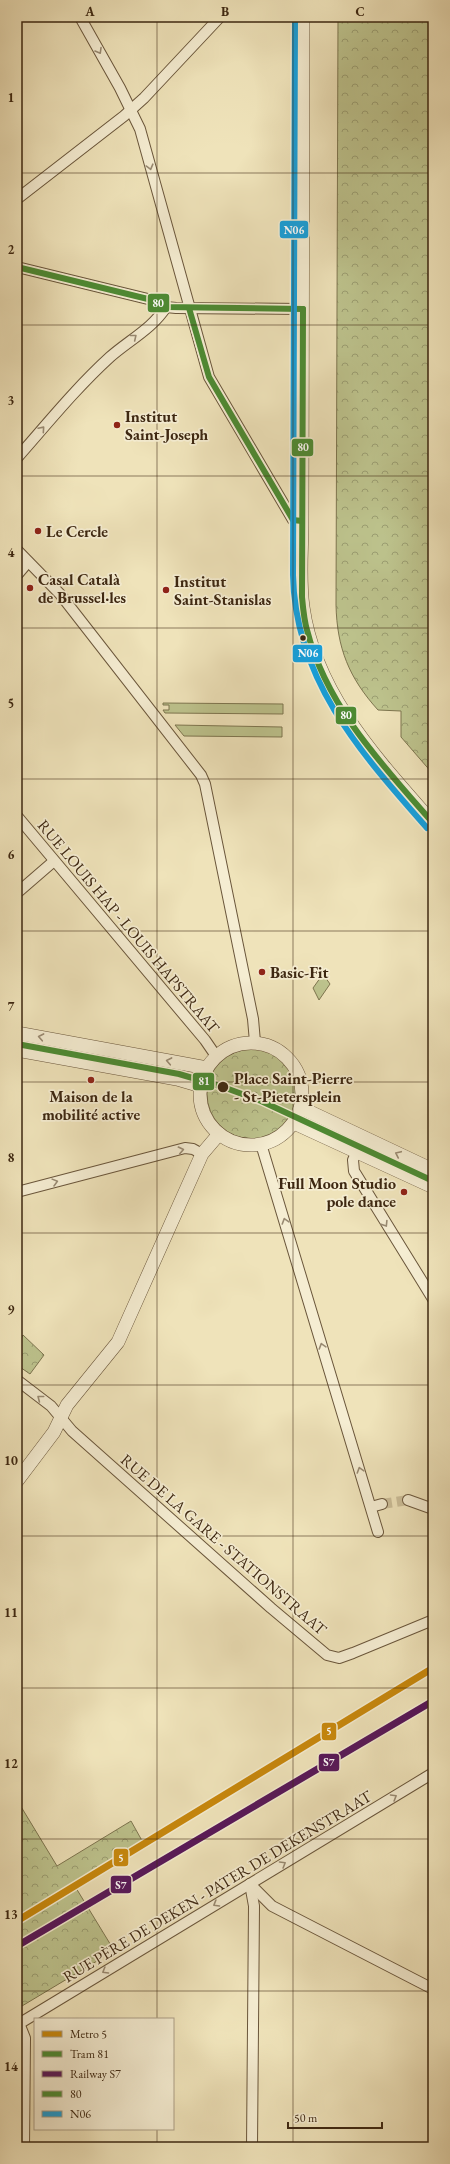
<svg xmlns="http://www.w3.org/2000/svg" width="450" height="2164" font-family="'EB Garamond',serif">
	<style>
		.green { fill: #bdc38d; stroke: #7d754f }
		.forest { fill: url(#forest-crowns); stroke: #7d754f }
		.lines { fill: none; stroke-linecap: round; stroke-linejoin: round }
		.minor-tunnel { stroke: #cbbd98; stroke-width: 10; stroke-dasharray: 10 5; stroke-linecap: butt }
		.minor-casing { stroke: #6a563b; stroke-width: 12 }
		.tertiary-casing { stroke: #6a563b; stroke-width: 14 }
		.minor { stroke: #f5edd2; stroke-width: 10 }
		.tertiary { stroke: #f5edd2; stroke-width: 13 }
		.bus-1-casing { stroke: #f5edd2; stroke-width: 9 }
		.bus-2-casing { stroke: #f5edd2; stroke-width: 9 }
		.bus-1 { stroke: #4c8b33; stroke-width: 6 }
		.bus-2 { stroke: #169fdb; stroke-width: 6 }
		.rail-1-casing { stroke: #f5edd2; stroke-width: 10 }
		.rail-1 { stroke: #571759; stroke-width: 7 }
		.tram-1-casing { stroke: #f5edd2; stroke-width: 9 }
		.tram-1 { stroke: #4c8b33; stroke-width: 6 }
		.metro-1-casing { stroke: #f5edd2; stroke-width: 10 }
		.metro-1 { stroke: #c8880c; stroke-width: 7 }
		.oneway { stroke: #998a72 }
		.grid { fill: none; stroke: #3d2711; stroke-width: 1; stroke-opacity: 0.55 }
		.poi-dot { fill: #8f2418; stroke: #f5edd2; stroke-width: 1.5 }
		.bus-dot { fill: #3d2711; stroke: #f5edd2; stroke-width: 1.5 }
		.labels { text-anchor: middle; stroke-width: 3.5; stroke-linejoin: round; paint-order: stroke }
		.poi-label { font-size: 16px; font-weight: bold; fill: #3d2711; stroke: #f5edd2; text-anchor: start }
		.street-label { font-size: 16px; fill: #3d2711; stroke: #f5edd2 }
		.stop-label { font-size: 16px; font-weight: bold; fill: #3d2711; stroke: #f5edd2; text-anchor: start }
		.line-badge { stroke: #f5edd2; stroke-width: 1.5 }
		.badge-label { font-size: 11px; text-anchor: middle; font-weight: bold; fill: #fff }
		.neatline { fill: none; stroke: #3d2711; stroke-width: 1.5 }
		.grid-label { font-size: 13px; text-anchor: middle; font-weight: bold; fill: #3d2711 }
	</style>
	<defs>
		<pattern id="forest-crowns" width="20" height="18" patternUnits="userSpaceOnUse"><rect width="20" height="18" fill="#bdc38d"/><path d="M2 6a3 3 0 1 1 6 0M12 15a3 3 0 1 1 6 0" fill="none" stroke="#9b9e72"/></pattern>
	</defs>
	<rect width="100%" height="100%" fill="#efe3ba"/>
	<filter id="stains"><feTurbulence type="fractalNoise" baseFrequency=".005" numOctaves="4"/><feColorMatrix values="0 0 0 0 .2 0 0 0 0 .09 0 0 0 0 .02 0 0 0 .5 -.17"/></filter>
	<radialGradient id="worn" r=".72"><stop offset=".6" stop-color="#630" stop-opacity="0"/><stop offset="1" stop-color="#630" stop-opacity=".3"/></radialGradient>
	<!-- green -->
	<g class="green">
		<polygon points="163,703 283,704 283,714 165,713 163,710 169,710 169,705 163,705"/>
		<polygon points="175,725 282,727 282,737 184,736"/>
		<polygon points="323,974 330,984 319,1000 313,988"/>
	</g>
	<!-- forest -->
	<g class="forest">
		<path d="M338,17h95v757l-32,-37v-26l-23,-1c-29,-32 -41,-62 -42,-105z"/>
		<circle cx="252" cy="1094" r="45"/>
		<polygon points="23,1335 44,1355 30,1374 17,1365 17,1344"/>
		<polygon points="17,1800 57,1866 131,1821 145,1846 76,1888 112,1947 100,1954 102,1958 17,2009"/>
	</g>
	<g class="lines">
		<!-- minor-tunnel -->
		<polyline class="minor-tunnel" points="382,1504 408,1500"/>
		<defs>
			<g id="minor">
				<polyline points="80,17 120,88 140,129 209,377 293,520 302,521"/>
				<polyline points="17,199 124,116 144,98 220,17"/>
				<polyline points="17,267 152,300 166,307 176,308 303,309"/>
				<path d="M17,458c30,-34 59,-70 93,-101 18,-16 43,-29 56,-50"/>
				<polyline points="17,550 60,594 201,775 205,784 253,1019 255,1042"/>
				<polyline points="17,575 28,562"/>
				<polyline points="17,816 205,1040 216,1056"/>
				<polyline points="17,893 54,861"/>
				<polyline points="363,1138 353,1160 354,1171 433,1299"/>
				<polyline points="261,1144 378,1532"/>
				<polyline points="17,1192 185,1148 193,1149 202,1154"/>
				<polyline points="17,1380 51,1406 72,1431 271,1608 327,1655 339,1658 353,1653 433,1620"/>
				<polyline points="408,1500 433,1509"/>
				<polyline points="371,1507 382,1504"/>
				<polyline points="250,1884 254,1906 252,2147"/>
				<polyline points="250,1884 272,1906 433,1989"/>
				<polyline points="19,2023 25,2038 24,2147"/>
				<polyline points="17,2025 433,1773"/>
			</g>
			<g id="tertiary">
				<path d="M303,17l-1,504c0,28 -3,58 1,86 12,87 74,152 130,216"/>
				<polyline points="17,1033 207,1068"/>
				<circle cx="251" cy="1094" r="51"/>
				<polyline points="17,1050 177,1079 201,1086"/>
				<polyline points="300,1109 308,1111 433,1170"/>
				<polyline points="294,1123 433,1187"/>
				<polyline points="17,1481 54,1432 67,1405 118,1342 202,1154 219,1134"/>
			</g>
		</defs>
		<!-- minor casing -->
		<use href="#minor" class="minor-casing"/>
		<!-- tertiary casing -->
		<use href="#tertiary" class="tertiary-casing"/>
		<!-- minor -->
		<use href="#minor" class="minor"/>
		<!-- tertiary -->
		<use href="#tertiary" class="tertiary"/>
		<defs>
			<g id="bus-1">
				<polyline points="17,267 152,300 166,307 303,309"/>
				<polyline points="189,308 209,377 293,520 302,521"/>
				<path d="M303,309l-1,288c1,11 2,23 5,33 19,76 76,136 126,193"/>
			</g>
			<path id="bus-2" d="M295,17l-2,558c2,105 68,178 134,253"/>
		</defs>
		<!-- bus-1 casing -->
		<use href="#bus-1" class="bus-1-casing"/>
		<!-- bus-2 casing -->
		<use href="#bus-2" class="bus-2-casing"/>
		<!-- bus-1 -->
		<use href="#bus-1" class="bus-1"/>
		<!-- bus-2 -->
		<use href="#bus-2" class="bus-2"/>
		<defs>
			<polyline id="rail-1" points="17,1946 433,1701"/>
		</defs>
		<!-- rail-1 casing -->
		<use href="#rail-1" class="rail-1-casing"/>
		<!-- rail-1 -->
		<use href="#rail-1" class="rail-1"/>
		<defs>
			<polyline id="tram-1" points="17,1044 179,1074 223,1087 261,1101 433,1181"/>
		</defs>
		<!-- tram-1 casing -->
		<use href="#tram-1" class="tram-1-casing"/>
		<!-- tram-1 -->
		<use href="#tram-1" class="tram-1"/>
		<defs>
			<polyline id="metro-1" points="17,1921 433,1668"/>
		</defs>
		<!-- metro-1 casing -->
		<use href="#metro-1" class="metro-1-casing"/>
		<!-- metro-1 -->
		<use href="#metro-1" class="metro-1"/>
	</g>
	<!-- one-way arrows -->
	<defs><path id="oneway-chevron" d="M-2-3.5L2.5 0L-2 3.5" fill="none" stroke-width="1.6" stroke-linecap="round" stroke-linejoin="round"/></defs>
	<g class="oneway">
		<use href="#oneway-chevron" transform="translate(99 51) rotate(60)"/>
		<use href="#oneway-chevron" transform="translate(150 167) rotate(75)"/>
		<use href="#oneway-chevron" transform="translate(134 337) rotate(-39)"/>
		<use href="#oneway-chevron" transform="translate(42 429) rotate(-49)"/>
		<use href="#oneway-chevron" transform="translate(41 1037) rotate(-169)"/>
		<use href="#oneway-chevron" transform="translate(169 1061) rotate(-169)"/>
		<use href="#oneway-chevron" transform="translate(181 1150) rotate(-12)"/>
		<use href="#oneway-chevron" transform="translate(398 1154) rotate(-155)"/>
		<use href="#oneway-chevron" transform="translate(55 1182) rotate(-15)"/>
		<use href="#oneway-chevron" transform="translate(285 1221) rotate(-107)"/>
		<use href="#oneway-chevron" transform="translate(385 1224) rotate(58)"/>
		<use href="#oneway-chevron" transform="translate(322 1346) rotate(-107)"/>
		<use href="#oneway-chevron" transform="translate(40 1398) rotate(-142)"/>
		<use href="#oneway-chevron" transform="translate(360 1470) rotate(-107)"/>
		<use href="#oneway-chevron" transform="translate(394 1797) rotate(-31)"/>
		<use href="#oneway-chevron" transform="translate(283 1864) rotate(-31)"/>
		<use href="#oneway-chevron" transform="translate(216 1904) rotate(149)"/>
		<use href="#oneway-chevron" transform="translate(105 1971) rotate(149)"/>
	</g>
	<!-- grid -->
	<path class="grid" d="M157,17v2002M293,17v2130M17,173h416M17,325h416M17,476h416M17,628h416M17,779h416M17,931h416M17,1082h416M17,1233h416M17,1385h416M17,1536h416M17,1688h416M17,1839h416M17,1991h416M157,2129v18"/>
	<!-- markers -->
	<g class="poi-dot">
		<circle cx="117" cy="425" r="4"/>
		<circle cx="38" cy="531" r="4"/>
		<circle cx="30" cy="588" r="4"/>
		<circle cx="166" cy="590" r="4"/>
		<circle cx="262" cy="972" r="4"/>
		<circle cx="91" cy="1080" r="4"/>
		<circle cx="404" cy="1192" r="4"/>
	</g>
	<g class="bus-dot">
		<circle cx="303" cy="638" r="3.5"/>
		<circle cx="223" cy="1087" r="6"/>
	</g>
	<g class="labels">
		<!-- poi labels -->
		<g class="poi-label">
			<text x="125" y="422">Institut<tspan x="125" dy="18">Saint-Joseph</tspan></text>
			<text x="46" y="537">Le Cercle</text>
			<text x="38" y="585">Casal Català<tspan x="38" dy="18">de Brussel·les</tspan></text>
			<text x="174" y="587">Institut<tspan x="174" dy="18">Saint-Stanislas</tspan></text>
			<text x="270" y="978">Basic-Fit</text>
			<text x="91" y="1102" text-anchor="middle">Maison de la<tspan x="91" dy="18">mobilité active</tspan></text>
			<text x="396" y="1189" text-anchor="end">Full Moon Studio<tspan x="396" dy="18">pole dance</tspan></text>
		</g>
		<!-- street labels -->
		<g class="street-label">
			<text transform="translate(129 926) rotate(50)" y="6">RUE LOUIS HAP - LOUIS HAPSTRAAT</text>
			<text transform="translate(224 1544) rotate(41)" y="6">RUE DE LA GARE - STATIONSTRAAT</text>
			<text transform="translate(217 1886) rotate(-31)" y="6">RUE PÈRE DE DEKEN - PATER DE DEKENSTRAAT</text>
		</g>
		<!-- stop labels -->
		<g class="stop-label">
			<text x="234" y="1084">Place Saint-Pierre<tspan x="234" dy="18">- St-Pietersplein</tspan></text>
		</g>
	</g>
	<g class="line-badge">
		<rect x="279" y="220" width="30" height="19" rx="4" fill="#169fdb"/>
		<rect x="147" y="293" width="23" height="20" rx="4" fill="#4c8b33"/>
		<rect x="291" y="438" width="23" height="19" rx="4" fill="#4c8b33"/>
		<rect x="292" y="644" width="31" height="19" rx="4" fill="#169fdb"/>
		<rect x="335" y="706" width="22" height="19" rx="4" fill="#4c8b33"/>
		<rect x="192" y="1072" width="23" height="19" rx="4" fill="#4c8b33"/>
		<rect x="321" y="1722" width="16" height="19" rx="4" fill="#c8880c"/>
		<rect x="318" y="1753" width="22" height="19" rx="4" fill="#571759"/>
		<rect x="113" y="1848" width="16" height="19" rx="4" fill="#c8880c"/>
		<rect x="110" y="1875" width="22" height="19" rx="4" fill="#571759"/>
	</g>
	<g class="badge-label">
		<text x="294" y="234">N06</text>
		<text x="158" y="307">80</text>
		<text x="303" y="451">80</text>
		<text x="308" y="657">N06</text>
		<text x="346" y="719">80</text>
		<text x="204" y="1085">81</text>
		<text x="329" y="1735">5</text>
		<text x="329" y="1766">S7</text>
		<text x="121" y="1862">5</text>
		<text x="121" y="1889">S7</text>
	</g>
	<!-- margin -->
	<rect width="450" height="2164" fill="none" stroke="#efe3ba" stroke-width="44"/>
	<!-- legend -->
	<rect x="34" y="2018" width="140" height="112" fill="#f5edd2" stroke="#ab9e85"/>
	<rect x="42" y="2031" width="20" height="6" fill="#c8880c" stroke="#ab9e85"/>
	<text x="70" y="2038" font-size="12" fill="#3d2711">Metro 5</text>
	<rect x="42" y="2051" width="20" height="6" fill="#4c8b33" stroke="#ab9e85"/>
	<text x="70" y="2058" font-size="12" fill="#3d2711">Tram 81</text>
	<rect x="42" y="2071" width="20" height="6" fill="#571759" stroke="#ab9e85"/>
	<text x="70" y="2078" font-size="12" fill="#3d2711">Railway S7</text>
	<rect x="42" y="2091" width="20" height="6" fill="#4c8b33" stroke="#ab9e85"/>
	<text x="70" y="2098" font-size="12" fill="#3d2711">80</text>
	<rect x="42" y="2111" width="20" height="6" fill="#169fdb" stroke="#ab9e85"/>
	<text x="70" y="2118" font-size="12" fill="#3d2711">N06</text>
	<!-- scale -->
	<path d="M288 2122v6h94v-6" fill="none" stroke="#3d2711" stroke-width="2"/>
	<text x="294" y="2122" font-size="12" fill="#3d2711" stroke="#f5edd2" stroke-width="3" paint-order="stroke">50 m</text>
	<rect x="22" y="22" width="406" height="2120" class="neatline"/>
	<g class="grid-label">
		<text x="90" y="16">A</text>
		<text x="225" y="16">B</text>
		<text x="360" y="16">C</text>
		<text x="11" y="102">1</text>
		<text x="11" y="254">2</text>
		<text x="11" y="405">3</text>
		<text x="11" y="557">4</text>
		<text x="11" y="708">5</text>
		<text x="11" y="859">6</text>
		<text x="11" y="1011">7</text>
		<text x="11" y="1162">8</text>
		<text x="11" y="1314">9</text>
		<text x="11" y="1465">10</text>
		<text x="11" y="1617">11</text>
		<text x="11" y="1768">12</text>
		<text x="11" y="1919">13</text>
		<text x="11" y="2071">14</text>
	</g>
	<rect width="100%" height="100%" filter="url(#stains)"/>
	<rect width="100%" height="100%" fill="url(#worn)"/>
</svg>
